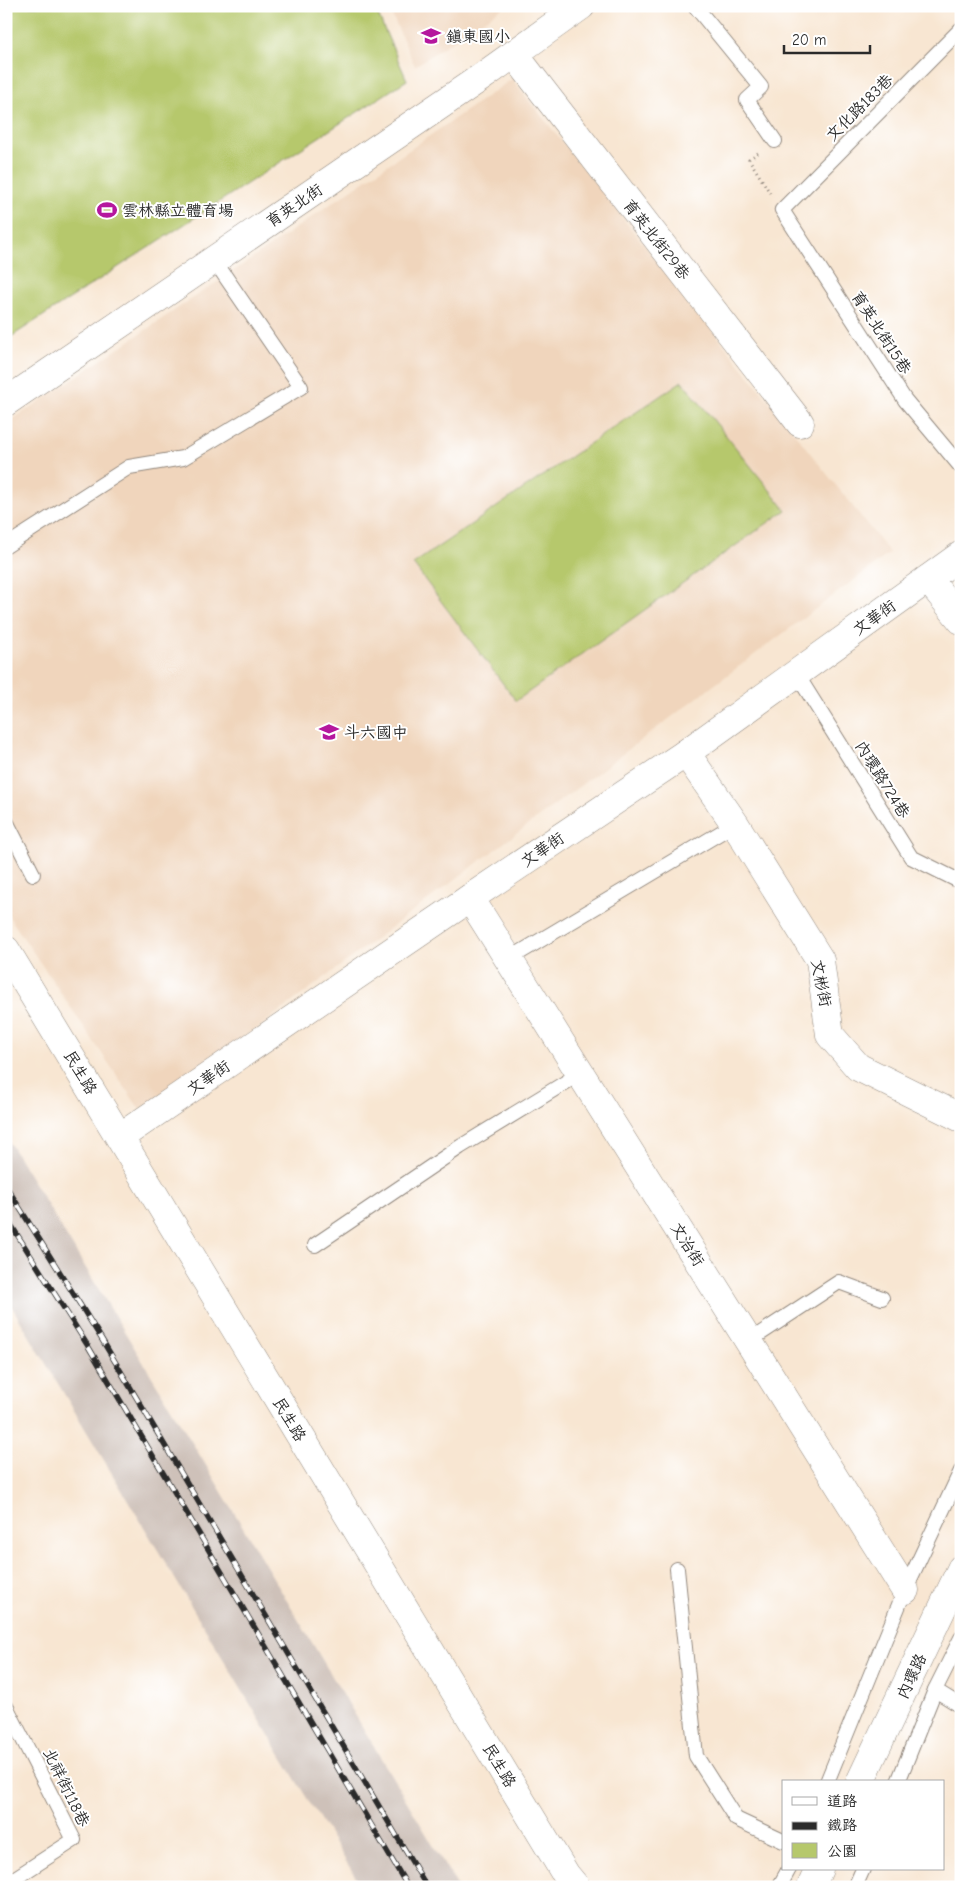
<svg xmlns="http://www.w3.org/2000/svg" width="967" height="1893" font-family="'Comic Neue','LXGW WenKai TC',sans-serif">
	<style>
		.built { fill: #f0d5bc }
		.industrial { fill: #cec1b9 }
		.green { fill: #b6c86c; stroke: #707a4c }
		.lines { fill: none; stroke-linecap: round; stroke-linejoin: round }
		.service-casing { stroke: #92887e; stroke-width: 16 }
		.minor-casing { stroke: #92887e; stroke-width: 29 }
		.path { stroke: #92887e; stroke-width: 3; stroke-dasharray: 1 4; stroke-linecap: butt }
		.service { stroke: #fff; stroke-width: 14 }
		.minor { stroke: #fff; stroke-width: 28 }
		.rail-casing { stroke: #2b2b2b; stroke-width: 5.5 }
		.rail { stroke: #fff; stroke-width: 4; stroke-dasharray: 11; stroke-linecap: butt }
		.labels { text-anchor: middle; stroke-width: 4; stroke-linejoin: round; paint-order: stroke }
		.poi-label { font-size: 16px; fill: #2b2b2b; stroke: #fff; text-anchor: start }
		.street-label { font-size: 16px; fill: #2b2b2b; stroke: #fff }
	</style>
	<rect width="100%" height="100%" fill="#fff"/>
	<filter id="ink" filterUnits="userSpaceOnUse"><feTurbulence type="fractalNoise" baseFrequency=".02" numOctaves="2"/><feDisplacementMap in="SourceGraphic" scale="10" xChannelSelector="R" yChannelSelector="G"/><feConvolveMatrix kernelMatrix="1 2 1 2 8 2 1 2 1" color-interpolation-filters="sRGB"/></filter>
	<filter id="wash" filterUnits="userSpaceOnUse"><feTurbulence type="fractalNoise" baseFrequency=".0096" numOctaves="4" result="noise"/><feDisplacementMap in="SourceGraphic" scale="20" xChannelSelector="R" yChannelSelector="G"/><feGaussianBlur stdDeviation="1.12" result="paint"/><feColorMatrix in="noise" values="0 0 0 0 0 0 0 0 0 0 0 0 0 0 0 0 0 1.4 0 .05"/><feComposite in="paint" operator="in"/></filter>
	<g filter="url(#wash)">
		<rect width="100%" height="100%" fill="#f8e6d2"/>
		<!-- built -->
		<g class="built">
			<polygon points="388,6 505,6 415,66"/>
			<polygon points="512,79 890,553 143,1114 6,912 6,424 257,255"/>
		</g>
		<!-- industrial -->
		<polygon class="industrial" points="6,1137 210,1472 458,1887 362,1887 300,1787 6,1297"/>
		<!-- green -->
		<g class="green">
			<polygon points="6,6 374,6 407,80 6,340"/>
			<polygon points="682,381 786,510 516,701 413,564"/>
		</g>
	</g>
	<g filter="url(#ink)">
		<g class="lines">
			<defs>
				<g id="service">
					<polyline points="695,6 761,87 747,100 775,141"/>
					<polyline points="961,29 782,210 905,400 961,467"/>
					<polyline points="6,546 129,467 183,458 301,387 214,260"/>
					<polyline points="796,673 911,857 961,882"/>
					<polyline points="6,821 33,874"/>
					<polyline points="509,959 735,824"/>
					<polyline points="315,1245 460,1147 581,1073"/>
					<polyline points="749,1341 839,1282 882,1298"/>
					<polyline points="677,1569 696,1756 736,1819 783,1841"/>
					<polyline points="935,1690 961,1706"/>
					<polyline points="6,1706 74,1840 6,1884"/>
					<polyline points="827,1782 905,1590 961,1471"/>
					<polyline points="898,1782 935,1690 961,1638"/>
					<polyline points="779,1887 789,1869"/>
					<polyline points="855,1887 863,1869"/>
				</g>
				<g id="minor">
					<polyline points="514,54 800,423"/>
					<polyline points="6,402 483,76 581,6"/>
					<polyline points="928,579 961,620"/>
					<polyline points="686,753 735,824 820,960 830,1035 858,1067 961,1118"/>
					<polyline points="470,898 905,1590"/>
					<polyline points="6,950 566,1875 576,1887"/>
					<polyline points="120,1137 470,898 686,753 961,555"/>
					<polyline points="860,1782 961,1569"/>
					<polyline points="811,1887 819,1869"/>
				</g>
			</defs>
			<!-- service casing -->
			<use href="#service" class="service-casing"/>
			<!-- minor casing -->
			<use href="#minor" class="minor-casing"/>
			<!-- path -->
			<polyline class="path" points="758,153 749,159 770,193"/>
			<!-- service -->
			<use href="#service" class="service"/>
			<!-- minor -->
			<use href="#minor" class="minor"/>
			<defs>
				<g id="rail">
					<polyline points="6,1186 101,1338 427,1887"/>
					<polyline points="6,1217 88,1346 408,1887"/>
				</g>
			</defs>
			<!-- rail casing -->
			<use href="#rail" class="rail-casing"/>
			<!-- rail -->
			<use href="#rail" class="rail"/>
		</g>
	</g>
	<!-- icons -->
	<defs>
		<symbol id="school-bare" viewBox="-9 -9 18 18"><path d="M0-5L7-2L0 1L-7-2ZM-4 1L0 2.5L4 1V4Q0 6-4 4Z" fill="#b5179e" stroke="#fff" stroke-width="2.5" paint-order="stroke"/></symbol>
		<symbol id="stadium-bare" viewBox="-9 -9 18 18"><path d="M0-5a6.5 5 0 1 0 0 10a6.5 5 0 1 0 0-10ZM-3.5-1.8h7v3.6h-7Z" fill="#b5179e" stroke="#fff" stroke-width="2.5" paint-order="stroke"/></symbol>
	</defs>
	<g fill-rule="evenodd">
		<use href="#school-bare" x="417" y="22" width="28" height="28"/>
		<use href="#stadium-bare" x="93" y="196" width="28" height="28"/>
		<use href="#school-bare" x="315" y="718" width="28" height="28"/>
	</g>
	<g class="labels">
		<!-- poi labels -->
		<g class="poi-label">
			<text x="446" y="42">鎮東國小</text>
			<text x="122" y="216">雲林縣立體育場</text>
			<text x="344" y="738">斗六國中</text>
		</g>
		<!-- street labels -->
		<g class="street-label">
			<text transform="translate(859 107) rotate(-45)" y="6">文化路183巷</text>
			<text transform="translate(294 205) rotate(-34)" y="6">育英北街</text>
			<text transform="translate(657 239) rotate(52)" y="6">育英北街29巷</text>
			<text transform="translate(882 332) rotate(57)" y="6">育英北街15巷</text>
			<text transform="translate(874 617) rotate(-35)" y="6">文華街</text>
			<text transform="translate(883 779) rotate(58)" y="6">內環路724巷</text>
			<text transform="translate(542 849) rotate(-34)" y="6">文華街</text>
			<text transform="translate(822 983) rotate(79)" y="6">文彬街</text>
			<text transform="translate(81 1072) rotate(59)" y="6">民生路</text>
			<text transform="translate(208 1077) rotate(-34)" y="6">文華街</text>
			<text transform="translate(688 1244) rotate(58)" y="6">文治街</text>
			<text transform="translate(290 1419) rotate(59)" y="6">民生路</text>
			<text transform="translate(911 1676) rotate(-65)" y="6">內環路</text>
			<text transform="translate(500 1765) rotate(59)" y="6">民生路</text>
			<text transform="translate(67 1787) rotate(64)" y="6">北祥街118巷</text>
		</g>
	</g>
	<!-- margin -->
	<rect width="967" height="1893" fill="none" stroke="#fff" stroke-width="25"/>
	<!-- legend -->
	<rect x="782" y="1780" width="162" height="90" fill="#ffffff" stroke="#aaaaaa"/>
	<rect x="792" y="1797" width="25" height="8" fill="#ffffff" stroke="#aaaaaa"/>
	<text x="827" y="1806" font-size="15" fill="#2b2b2b">道路</text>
	<rect x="792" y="1822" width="25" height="8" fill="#2b2b2b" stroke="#aaaaaa"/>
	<text x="827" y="1830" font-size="15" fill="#2b2b2b">鐵路</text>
	<rect x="792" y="1843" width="25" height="15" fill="#b6c86c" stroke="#aaaaaa"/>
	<text x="827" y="1856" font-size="15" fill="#2b2b2b">公園</text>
	<!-- scale -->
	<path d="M784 45v8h86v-8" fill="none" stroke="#2b2b2b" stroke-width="2.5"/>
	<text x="792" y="45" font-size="15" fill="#2b2b2b" stroke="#ffffff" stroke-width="4" paint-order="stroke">20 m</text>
</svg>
